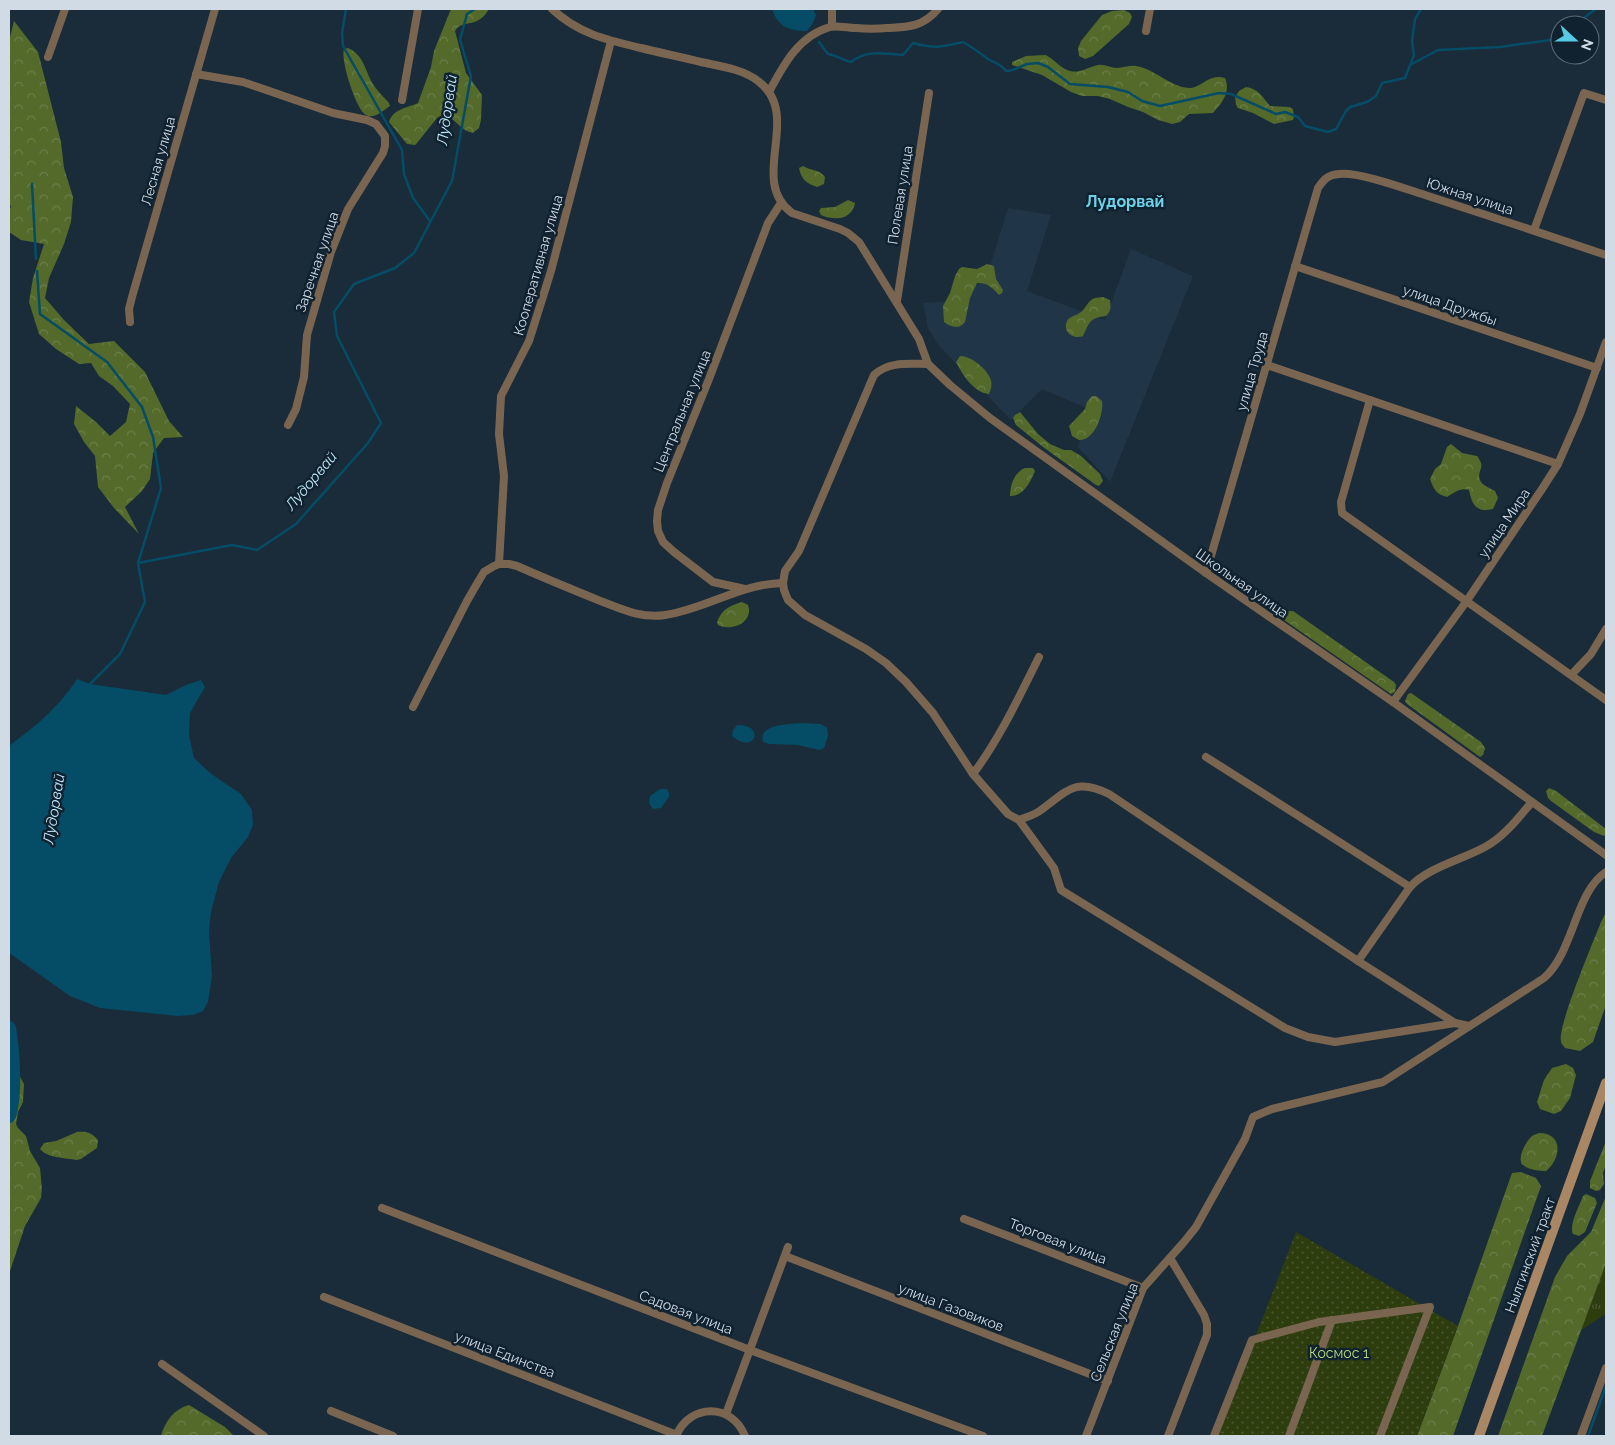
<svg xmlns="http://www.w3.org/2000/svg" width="1615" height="1445" font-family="Raleway,sans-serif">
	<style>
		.built { fill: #203648 }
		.grass { fill: url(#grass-tufts) }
		.forest { fill: url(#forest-crowns) }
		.garden { fill: url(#garden-dots) }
		.water { fill: #054c66 }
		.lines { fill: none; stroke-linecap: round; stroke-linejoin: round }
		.stream { stroke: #054c66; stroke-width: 2.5 }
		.river { stroke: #054c66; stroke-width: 14 }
		.minor { stroke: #7a6650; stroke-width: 8 }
		.secondary { stroke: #a98764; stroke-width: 10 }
		.labels { text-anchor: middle; stroke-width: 5; stroke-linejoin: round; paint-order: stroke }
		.street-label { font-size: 14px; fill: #d1dbe5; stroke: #10212f }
		.park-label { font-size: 14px; fill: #b6da7f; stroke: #10212f }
		.water-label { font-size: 15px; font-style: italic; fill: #c0e8fc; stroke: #10212f }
		.quarter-label { font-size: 16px; font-weight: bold; fill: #6cd2e8; stroke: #10212f }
	</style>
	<defs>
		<pattern id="grass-tufts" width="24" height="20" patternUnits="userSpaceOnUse" patternTransform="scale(1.25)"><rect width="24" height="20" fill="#2d3d0e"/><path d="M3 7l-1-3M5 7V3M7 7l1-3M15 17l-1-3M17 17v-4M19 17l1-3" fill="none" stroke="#4a5831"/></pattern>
		<pattern id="forest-crowns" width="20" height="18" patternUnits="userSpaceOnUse" patternTransform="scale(1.25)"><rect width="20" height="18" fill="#536a2b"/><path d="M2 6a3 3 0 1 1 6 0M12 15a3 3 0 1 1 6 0" fill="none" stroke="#6b7f4a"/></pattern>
		<pattern id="garden-dots" width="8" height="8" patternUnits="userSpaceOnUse" patternTransform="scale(1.25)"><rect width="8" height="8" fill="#2d3d0e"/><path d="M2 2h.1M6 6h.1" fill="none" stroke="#4a5831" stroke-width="1.8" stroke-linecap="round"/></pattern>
	</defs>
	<rect width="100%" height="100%" fill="#1a2b39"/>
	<!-- built -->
	<polygon class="built" points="1008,208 1051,215 1027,291 1105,320 1131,249 1193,276 1110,482 1078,447 1091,410 1042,389 1011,420 939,346 928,328 923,303 949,301 986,279"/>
	<!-- grass -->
	<polygon class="grass" points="1606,1262 1606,1314 1581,1330"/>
	<!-- forest -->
	<g class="forest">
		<path d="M451,9h38c-3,5 -6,9 -12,12 -8,4 -17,1 -22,10l11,42 16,22 -1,25 -2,8 -6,5c-12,-2 -17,-14 -29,-19l-7,4 -20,25 -2,2 -8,-1 -18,-22c4,-13 18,-14 29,-19l13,-36 3,-16z"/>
		<polygon points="1124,10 1130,13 1132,17 1129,24 1093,56 1085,59 1079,56 1078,48 1081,41 1102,15 1112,11"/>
		<polygon points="14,21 38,52 61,142 64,168 73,197 71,222 64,244 49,278 45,298 64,320 89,344 114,341 145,372 169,421 183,437 164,438 153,453 150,479 142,491 125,507 139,534 114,508 98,487 95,456 84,442 74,424 76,406 96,422 110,436 126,422 130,404 113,386 99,376 91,363 79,364 56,349 39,334 29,302 33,278 44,244 21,240 9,232 9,213 11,206 9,205 9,41"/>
		<path d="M348,48c16,7 17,23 25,36 4,7 11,13 16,19l1,3c-6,4 -17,14 -24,9 -10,-5 -26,-56 -22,-66z"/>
		<path d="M1046,55c7,4 12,10 19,14 13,7 22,-2 33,-4 6,-1 13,3 19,3 6,0 13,-3 19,-2 19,3 34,21 53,22 12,1 19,-15 36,-10 6,14 -3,25 -12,35l-24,1 -9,8 -8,2 -14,-4 -15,-8 -15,-5 -18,-8 -12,-3h-16l-11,-4 -29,-17 -30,-10v-3l14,-6z"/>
		<path d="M1246,87c11,1 17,10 24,19l19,1 4,2 1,8 -1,3 -19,4 -21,-11 -15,-5 -2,-3 -1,-8 4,-6z"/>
		<path d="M803,166c8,5 16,3 22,11l-1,7 -7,3c-11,-4 -16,-8 -18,-19z"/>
		<path d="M848,200l7,3c-3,17 -21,18 -34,12l-2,-4 2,-3 14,-1z"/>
		<path d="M987,264l7,2 2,13 7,11 -1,3 -3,2c-6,-7 -12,-13 -22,-12l-7,15 -5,24c-6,8 -14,5 -21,0l-1,-16 7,-13 5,-17 4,-7 3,-2 15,2z"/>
		<path d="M1103,297l7,3c1,8 1,11 -4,16 -17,2 -16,6 -23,20 -9,4 -21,-4 -16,-15 3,-5 9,-5 14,-9 5,-4 7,-12 14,-14 0,0 7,-1 8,-1z"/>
		<path d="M960,356c11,0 26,12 30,22 3,6 1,11 -1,16 -15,-1 -27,-20 -33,-32z"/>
		<path d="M1092,396h4l6,5c2,12 -7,40 -23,39l-7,-4 -3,-10 16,-17 2,-7z"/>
		<polygon points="1020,412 1038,434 1050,444 1064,450 1071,450 1081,456 1100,474 1103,481 1099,486 1096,485 1043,447 1016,425 1013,418 1015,415"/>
		<path d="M1451,444l11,9 15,3c0,0 4,6 4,7 1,3 0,5 -1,8 -4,12 6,15 15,20l3,7 -5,11c-17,4 -21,-4 -24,-19 -8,-3 -16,3 -22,7 -11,-3 -13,-7 -17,-18l5,-10 6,-5 6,-17z"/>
		<path d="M1025,468h8l2,3c-4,10 -12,26 -25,25 0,-12 5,-24 15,-28z"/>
		<path d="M742,602l6,3c6,17 -16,27 -30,20l-1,-3c5,-13 12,-16 25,-20z"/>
		<polygon points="1285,611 1293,611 1394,682 1396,685 1395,692 1391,694 1388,692 1284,620 1282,617"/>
		<polygon points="1411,693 1481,742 1485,748 1483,755 1480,757 1407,704 1405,701 1408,694"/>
		<polygon points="1549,788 1556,791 1606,829 1606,834 1604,836 1594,832 1551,801 1548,798 1546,791"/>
		<path d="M1606,912v93l-13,37 -13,9 -15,-3c-2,-3 -4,-4 -4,-7 -4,-14 33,-101 40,-119z"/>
		<polygon points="1566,1064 1573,1068 1576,1075 1570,1098 1561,1111 1554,1114 1540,1109 1537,1102 1544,1080 1552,1068"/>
		<polygon points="9,1067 12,1068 18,1073 24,1084 23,1102 18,1112 16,1124 18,1128 26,1136 30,1151 40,1168 42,1189 41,1198 25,1226 9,1274"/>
		<path d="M77,1132c10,-1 15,1 21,8l-1,8 -16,11 -4,1c-11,-2 -30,-2 -37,-11l4,-6 12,-2z"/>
		<path d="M1539,1133c25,0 22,26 7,38 -7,0 -17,-1 -23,-6 -7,-6 3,-24 9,-29 2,-1 4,-2 7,-3z"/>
		<polygon points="1606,1141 1606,1164 1603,1173 1604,1184 1600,1190 1596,1191 1590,1188 1590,1181"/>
		<polygon points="1521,1172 1536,1178 1541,1186 1453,1436 1417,1436 1458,1326 1512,1173"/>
		<path d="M1586,1194l9,4 2,5 -12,29 -6,4 -6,-2c-4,-10 6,-27 10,-38z"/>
		<polygon points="1606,1196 1606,1263 1542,1436 1498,1436 1555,1277 1567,1256 1591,1232"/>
		<path d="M189,1405l36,22 9,9h-73c4,-15 13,-27 28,-31z"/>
	</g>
	<!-- garden -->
	<polygon class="garden" points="1296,1232 1458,1326 1417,1436 1217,1436"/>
	<!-- water -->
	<g class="water">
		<path d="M772,9h41l3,6 -3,8 -6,8c-18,0 -29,-4 -35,-22z"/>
		<path d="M77,679l13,5 76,11 20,-10 15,-5 4,7 -15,26 -1,22 5,23 16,15 31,21 11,16 1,15 -5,12 -17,21 -12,24 -8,30 -2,20 3,44 -4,26 -5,9 -10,4 -16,1 -77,-8 -30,-12 -61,-43v-207c28,-21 48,-37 68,-67z"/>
		<path d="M802,723l19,1 6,4 1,8 -4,12 -5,2 -21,-5 -29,-1 -6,-2c-6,-18 28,-18 39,-19z"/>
		<path d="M737,725c29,-1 19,31 -5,11l1,-6z"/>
		<polygon points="660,789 667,789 669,793 669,797 661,808 653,809 649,803 650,796"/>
	</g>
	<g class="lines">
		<!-- stream -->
		<g class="stream">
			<polyline points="346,9 342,33 343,46 402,150 404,174 413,198 430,221"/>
			<polyline points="1574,25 1596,9"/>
			<path d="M819,42l9,12c8,1 14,6 23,8 17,-13 32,-8 52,-7l10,-12c23,6 28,4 50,-1 9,5 17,11 25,17 7,4 13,5 18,12l7,-1 14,-6 11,-1 10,4 22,17 38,3 20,5 14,9 18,5 59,-13 12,1 45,20 9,-2 13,5 7,9 23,6 8,-3 10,-18 4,-4 17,-5 9,-6 6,-13 23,-5 9,-23 -2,-14 3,-22 6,-10"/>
			<polyline points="1412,64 1438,50 1500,47 1550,40 1560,35"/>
			<polyline points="32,184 36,259"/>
			<polyline points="37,271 40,314 107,362 142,407 153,437 161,488 138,563"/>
			<polyline points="89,686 90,684 120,654 145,602 138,563 232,545 257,550 296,524 368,443 381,423 337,336 334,312 354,284 395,268 414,253 452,181 471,76 460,40 467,14 475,9"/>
			<polyline points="1588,1436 1606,1386"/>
		</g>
		<!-- river -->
		<path class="river" d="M9,1028c4,22 7,66 0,88"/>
		<!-- minor -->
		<g class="minor">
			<path d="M552,9c27,25 55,31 89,39 20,5 40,9 60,14 18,4 42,7 57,19 46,34 -11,99 34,132l48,16 8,4 11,9 60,97 9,25 22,21 40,33 216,155 187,129 213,153"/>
			<polyline points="832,26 832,9"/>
			<polyline points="1146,31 1150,9"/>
			<polyline points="48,57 65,9"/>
			<polyline points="196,74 243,82 333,113 367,120 376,124 385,136 385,146 383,153 348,209 331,252 307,335 304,377 296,409 288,425"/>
			<path d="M769,92c14,-26 29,-56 61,-65 7,-2 18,1 26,1 10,1 20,1 31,0 21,-1 36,-1 51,-19"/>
			<polyline points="402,100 418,9"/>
			<polyline points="1534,230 1584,93 1606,100"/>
			<polyline points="1295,266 1597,368"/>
			<polyline points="897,301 929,93"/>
			<polyline points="130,322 129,309 132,297 215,9"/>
			<path d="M928,364c-19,0 -39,-3 -54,11l-75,176 -14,20 -2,12 1,7 4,10 17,15 61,34 20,14 20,19 27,31 40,61 35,40 11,6c7,-3 16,-5 22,-10 26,-19 34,-33 68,-16l249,167 97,62"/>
			<polyline points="1267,365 1558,464"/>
			<polyline points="1370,400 1341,502 1342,513 1606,700"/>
			<path d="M499,564h10l8,2c27,12 54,23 81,34 21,8 43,19 67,15 41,-6 74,-31 118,-32"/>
			<path d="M1206,573l112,-385c6,-9 10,-13 21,-14 22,-2 67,15 89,22 59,19 119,39 178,59"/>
			<polyline points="745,589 713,582 674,552 663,542 658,531 657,521 658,510 667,483 709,379 768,223 781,203"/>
			<polyline points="1572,674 1591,654 1606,629"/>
			<polyline points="1393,702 1466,602 1542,489 1558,464 1580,414 1606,342"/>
			<polyline points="413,707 467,601 478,582 484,572 494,566 499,564 504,476 499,434 501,396 529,341 551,271 611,41"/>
			<polyline points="1206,757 1410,887"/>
			<path d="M973,774c27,-36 46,-77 66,-117"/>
			<polyline points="1019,820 1054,868 1061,890 1285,1028 1308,1037 1335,1042 1455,1023 1469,1026"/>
			<path d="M1358,961l52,-74c17,-19 51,-27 75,-40 19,-10 33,-29 47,-45"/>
			<polyline points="382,1208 750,1350 983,1436"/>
			<polyline points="964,1219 1143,1288"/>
			<polyline points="785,1256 1108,1381"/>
			<polyline points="324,1297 677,1435"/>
			<polyline points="162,1364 264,1436"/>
			<polyline points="331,1411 393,1436"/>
			<polyline points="726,1414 788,1247"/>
			<path d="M676,1436c14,-33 56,-33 69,0"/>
			<path d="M1086,1436l57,-148 41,-46 12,-15 49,-88 8,-22 19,-8 111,-27 161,-104c30,-26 31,-86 62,-106"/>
			<polyline points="1168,1436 1207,1335 1207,1324 1204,1315 1170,1258"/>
			<polyline points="1214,1436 1252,1340 1319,1322 1430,1307 1380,1436"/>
			<polyline points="1289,1436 1332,1320"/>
			<polyline points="1581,1436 1606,1368"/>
		</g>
		<!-- secondary -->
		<polyline class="secondary" points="1479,1436 1606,1083"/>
	</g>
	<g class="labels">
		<!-- street labels -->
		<g class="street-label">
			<text transform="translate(158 161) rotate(-74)" y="5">Лесная улица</text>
			<text transform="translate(900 195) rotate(-81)" y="5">Полевая улица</text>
			<text transform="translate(1470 196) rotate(18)" y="5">Южная улица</text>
			<text transform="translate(317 262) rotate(-71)" y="5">Заречная улица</text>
			<text transform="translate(538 265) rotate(-74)" y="5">Кооперативная улица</text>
			<text transform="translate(1450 305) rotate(19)" y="5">улица Дружбы</text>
			<text transform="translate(1252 371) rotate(-74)" y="5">улица Труда</text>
			<text transform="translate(682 411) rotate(-68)" y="5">Центральная улица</text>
			<text transform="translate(1504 523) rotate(-56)" y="5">улица Мира</text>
			<text transform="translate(1242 583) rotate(35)" y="5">Школьная улица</text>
			<text transform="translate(1058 1241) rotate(21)" y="5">Торговая улица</text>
			<text transform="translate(1530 1255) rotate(-70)" y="5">Нылгинский тракт</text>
			<text transform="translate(951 1307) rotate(21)" y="5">улица Газовиков</text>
			<text transform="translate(686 1312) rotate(21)" y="5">Садовая улица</text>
			<text transform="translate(1114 1332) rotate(-68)" y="5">Сельская улица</text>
			<text transform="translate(505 1354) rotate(21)" y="5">улица Единства</text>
		</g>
		<!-- park labels -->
		<g class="park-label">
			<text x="1339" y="1358">Космос 1</text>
		</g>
		<!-- water labels -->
		<g class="water-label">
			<text transform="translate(447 110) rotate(-82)" y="5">Лудорвай</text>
			<text transform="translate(311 481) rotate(-50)" y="5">Лудорвай</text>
			<text transform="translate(54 809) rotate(-81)" y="5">Лудорвай</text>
		</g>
		<!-- quarter labels -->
		<g class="quarter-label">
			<text x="1125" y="207">Лудорвай</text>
		</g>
	</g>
	<!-- border -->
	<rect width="1615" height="1445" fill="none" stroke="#d1dbe5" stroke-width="20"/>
	<!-- north arrow -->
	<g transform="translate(1575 40) rotate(111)"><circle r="24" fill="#10212f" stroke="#5d6b78"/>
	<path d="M0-4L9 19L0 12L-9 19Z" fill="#57c9e2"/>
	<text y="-8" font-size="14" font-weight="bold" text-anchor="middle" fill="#d1dbe5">N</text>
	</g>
</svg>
